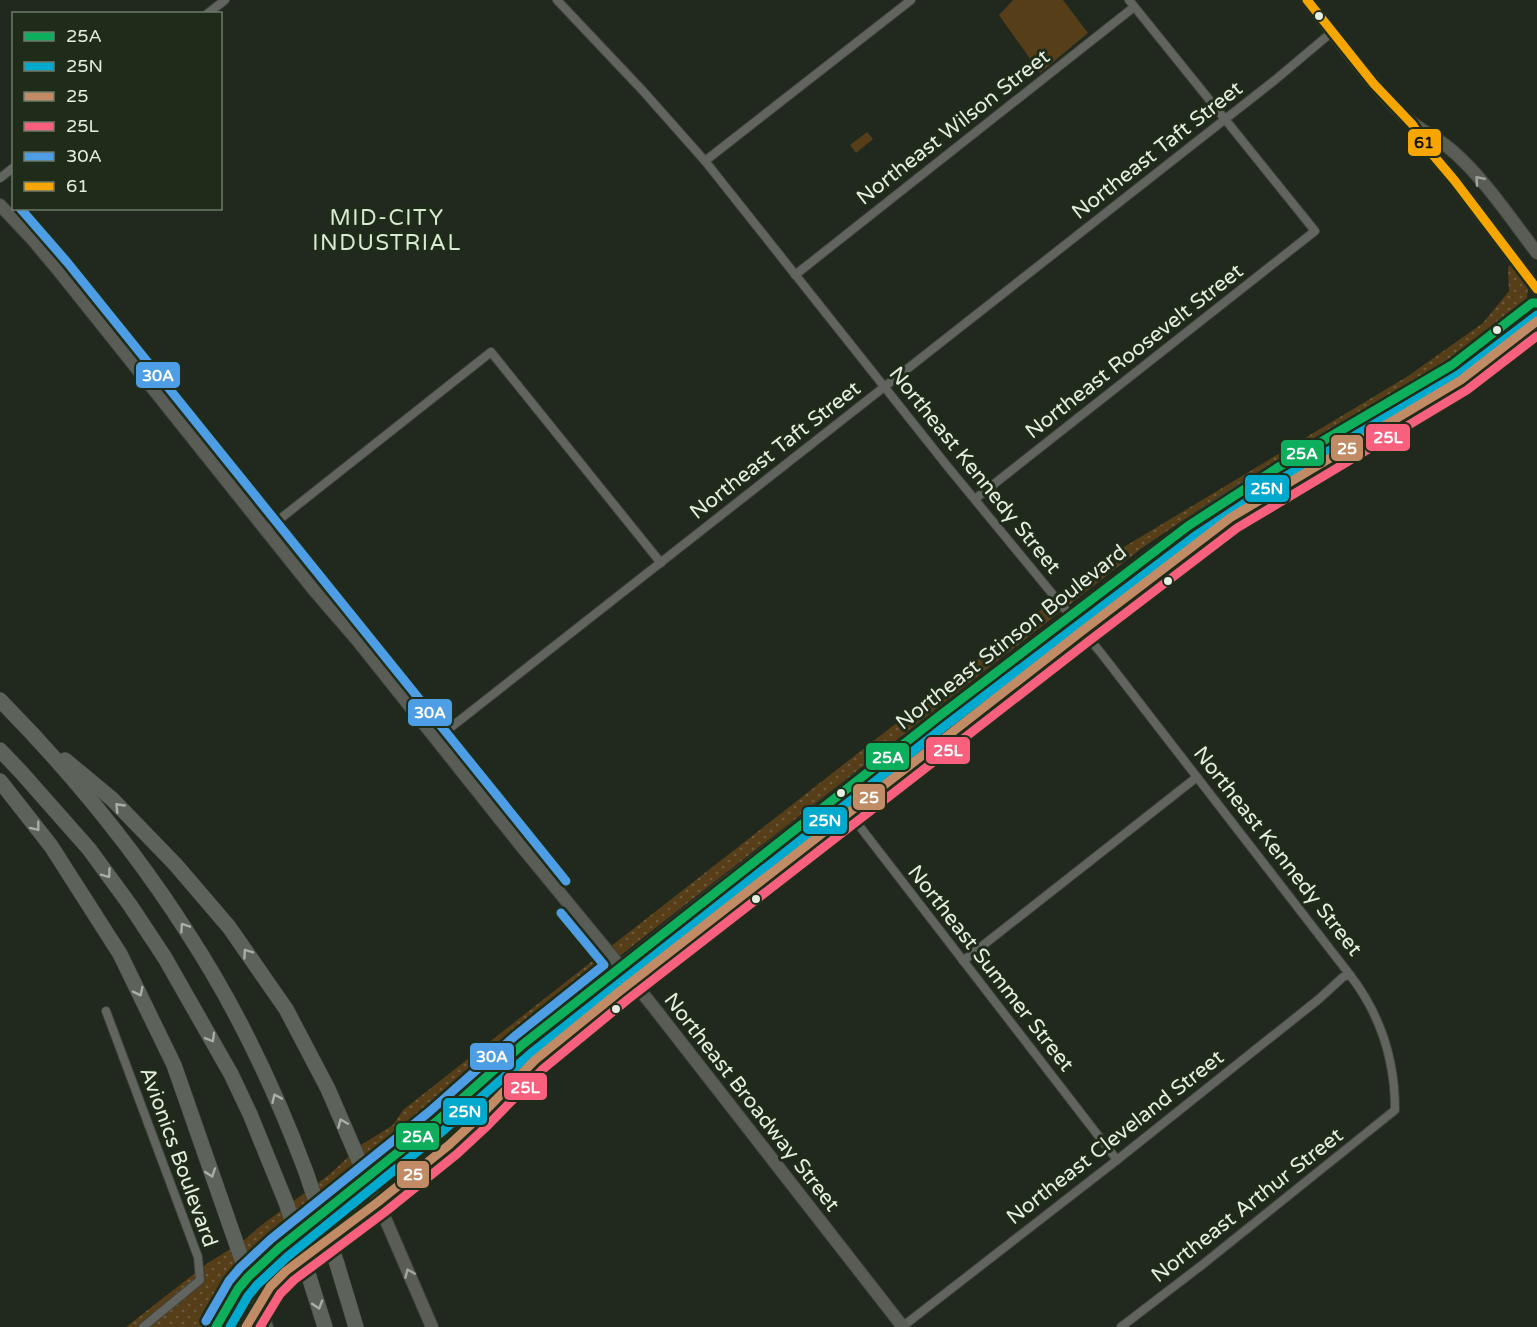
<svg xmlns="http://www.w3.org/2000/svg" width="1537" height="1327" font-family="'Varela Round',sans-serif">
	<style>
		.grass { fill: #563e19 }
		.park { fill: url(#park-dots) }
		.lines { fill: none; stroke-linecap: round; stroke-linejoin: round }
		.minor-casing { stroke: #3d433a; stroke-width: 10 }
		.secondary-casing { stroke: #3d433a; stroke-width: 14 }
		.motorway-casing { stroke: #3d433a; stroke-width: 16 }
		.minor { stroke: #62645f; stroke-width: 8 }
		.secondary { stroke: #5a5d56; stroke-width: 12 }
		.motorway { stroke: #5d625a; stroke-width: 15 }
		.motorway-bridge-casing { stroke: #3d433a; stroke-width: 16; stroke-linecap: butt }
		.motorway-bridge { stroke: #5d625a; stroke-width: 15 }
		.bus-1-casing { stroke: #1f2c1a; stroke-width: 14 }
		.bus-2-casing { stroke: #1f2c1a; stroke-width: 14 }
		.bus-3-casing { stroke: #1f2c1a; stroke-width: 14 }
		.bus-4-casing { stroke: #1f2c1a; stroke-width: 14 }
		.bus-5-casing { stroke: #1f2c1a; stroke-width: 14 }
		.bus-6-casing { stroke: #1f2c1a; stroke-width: 14 }
		.bus-1 { stroke: #0daf5c; stroke-width: 9 }
		.bus-2 { stroke: #00a9ce; stroke-width: 9 }
		.bus-3 { stroke: #c18c65; stroke-width: 9 }
		.bus-4 { stroke: #f8607d; stroke-width: 9 }
		.bus-5 { stroke: #4d9ee5; stroke-width: 9 }
		.bus-6 { stroke: #f7a600; stroke-width: 9 }
		.oneway { stroke: #a0a69c }
		.oneway2 { stroke: #a8afa5 }
		.bus-dot { fill: #e6eee2; stroke: #1f2c1a; stroke-width: 2 }
		.labels { text-anchor: middle; stroke-width: 6; stroke-linejoin: round; paint-order: stroke }
		.street-label { font-size: 21px; fill: #e6eee2; stroke: #1f2c1a }
		.neighbourhood-label { font-size: 22px; letter-spacing: 1.5px; fill: #d9ead2; stroke: #1f2c1a }
		.line-badge { stroke: #1f2c1a; stroke-width: 2 }
		.badge-label { font-size: 16px; text-anchor: middle; font-weight: bold; fill: #fff }
		.pale-badge-label { font-size: 16px; text-anchor: middle; font-weight: bold; fill: #111 }
	</style>
	<defs>
		<pattern id="park-dots" width="8" height="8" patternUnits="userSpaceOnUse" patternTransform="scale(1.5)"><rect width="8" height="8" fill="#563e19"/><path d="M2 2h.1M6 6h.1" fill="none" stroke="#6e5a3a" stroke-width="1.8" stroke-linecap="round"/></pattern>
	</defs>
	<rect width="100%" height="100%" fill="#21281e"/>
	<!-- grass -->
	<g class="grass">
		<polygon points="1013,0 1063,0 1088,33 1040,73 999,15"/>
		<polygon points="867,132 873,139 856,153 850,145"/>
	</g>
	<!-- park -->
	<polygon class="park" points="1511,264 1528,288 1527,298 1522,303 1435,369 1216,498 1142,548 511,1041 459,1092 430,1118 253,1258 233,1284 203,1327 126,1327 208,1263 243,1241 259,1227 330,1174 361,1145 393,1125 403,1110 619,940 1114,553 1408,376 1483,323 1509,291 1508,267"/>
	<g class="lines">
		<defs>
			<g id="minor">
				<path d="M557,0l86,91 62,70 243,306 153,186 249,322c30,39 45,86 45,135l-193,155 -81,62"/>
				<polyline points="207,14 225,0"/>
				<polyline points="705,161 911,0"/>
				<polyline points="0,178 14,167"/>
				<polyline points="795,275 1134,7"/>
				<polyline points="975,499 1315,231 1129,0"/>
				<polyline points="266,530 491,352 661,563"/>
				<polyline points="436,739 1275,80 1332,32"/>
				<polyline points="837,797 1117,1160"/>
				<polyline points="963,961 1197,777"/>
				<polyline points="106,1011 198,1257 200,1280 143,1327"/>
				<polyline points="902,1327 1117,1160 1319,999 1343,977 1350,975"/>
			</g>
			<g id="secondary">
				<path d="M1307,0c31,39 61,80 97,116 13,13 31,20 45,32 32,26 63,72 88,105"/>
				<polyline points="1416,130 1433,155 1455,181 1537,289"/>
				<polyline points="0,205 32,239 58,270 313,589 357,640 522,847 652,1005 903,1327"/>
				<polyline points="366,1177 378,1202 432,1327"/>
				<polyline points="248,1277 267,1327"/>
				<path d="M216,1327l22,-38 10,-12 31,-29 87,-71 71,-56 85,-76 208,-165 208,-163 250,-191c77,-55 161,-100 242,-147l22,-14 80,-62h5"/>
				<polyline points="246,1327 270,1287 286,1271 378,1202 449,1145 476,1120 535,1060 620,991 1082,631 1230,518 1461,380 1537,321"/>
			</g>
			<g id="motorway">
				<path d="M0,700c70,71 135,150 189,235 48,74 86,154 117,237"/>
				<polyline points="0,750 21,772 89,849 130,905 165,958 231,1074 250,1114 287,1205"/>
				<polyline points="65,760 112,799 175,864 229,927 286,1009 328,1089 366,1177"/>
				<polyline points="0,781 51,846 120,954 174,1065 248,1277"/>
				<polyline points="337,1264 356,1327"/>
				<polyline points="311,1283 325,1327"/>
			</g>
		</defs>
		<!-- minor casing -->
		<use href="#minor" class="minor-casing"/>
		<!-- secondary casing -->
		<use href="#secondary" class="secondary-casing"/>
		<!-- motorway casing -->
		<use href="#motorway" class="motorway-casing"/>
		<!-- minor -->
		<use href="#minor" class="minor"/>
		<!-- secondary -->
		<use href="#secondary" class="secondary"/>
		<!-- motorway -->
		<use href="#motorway" class="motorway"/>
		<defs>
			<g id="motorway-bridge">
				<polyline points="306,1172 337,1264"/>
				<polyline points="287,1205 311,1283"/>
			</g>
		</defs>
		<!-- motorway-bridge casing -->
		<use href="#motorway-bridge" class="motorway-bridge-casing"/>
		<!-- motorway-bridge -->
		<use href="#motorway-bridge" class="motorway-bridge"/>
		<defs>
			<polyline id="bus-1" points="216,1327 238,1289 248,1277 279,1248 437,1121 522,1045 938,717 1188,526 1277,468 1452,365 1532,303 1537,303"/>
			<polyline id="bus-2" points="230,1327 248,1296 257,1285 287,1257 444,1130 530,1054 945,726 1195,536 1283,478 1458,375 1537,315"/>
			<polyline id="bus-3" points="246,1327 270,1287 286,1271 378,1202 449,1145 476,1120 535,1060 620,991 1082,631 1230,518 1461,380 1537,321"/>
			<polyline id="bus-4" points="260,1327 280,1294 294,1280 385,1212 457,1154 485,1128 543,1069 627,1000 1089,641 1237,528 1467,390 1537,336"/>
			<g id="bus-5">
				<polyline points="20,208 67,262 566,881"/>
				<polyline points="206,1321 229,1281 240,1268 271,1239 429,1112 515,1036 604,965 561,913"/>
			</g>
			<polyline id="bus-6" points="1307,0 1374,84 1412,124 1433,155 1455,181 1537,289"/>
		</defs>
		<!-- bus-1 casing -->
		<use href="#bus-1" class="bus-1-casing"/>
		<!-- bus-2 casing -->
		<use href="#bus-2" class="bus-2-casing"/>
		<!-- bus-3 casing -->
		<use href="#bus-3" class="bus-3-casing"/>
		<!-- bus-4 casing -->
		<use href="#bus-4" class="bus-4-casing"/>
		<!-- bus-5 casing -->
		<use href="#bus-5" class="bus-5-casing"/>
		<!-- bus-6 casing -->
		<use href="#bus-6" class="bus-6-casing"/>
		<!-- bus-1 -->
		<use href="#bus-1" class="bus-1"/>
		<!-- bus-2 -->
		<use href="#bus-2" class="bus-2"/>
		<!-- bus-3 -->
		<use href="#bus-3" class="bus-3"/>
		<!-- bus-4 -->
		<use href="#bus-4" class="bus-4"/>
		<!-- bus-5 -->
		<use href="#bus-5" class="bus-5"/>
		<!-- bus-6 -->
		<use href="#bus-6" class="bus-6"/>
	</g>
	<!-- one-way arrows -->
	<defs><path id="oneway-chevron" d="M-2-3.5L2.5 0L-2 3.5" fill="none" stroke-width="1.6" stroke-linecap="round" stroke-linejoin="round" transform="scale(1.5)"/></defs>
	<g class="oneway">
		<use href="#oneway-chevron" transform="translate(1479 180) rotate(-131)"/>
		<use href="#oneway-chevron" transform="translate(409 1273) rotate(-113)"/>
	</g>
	<g class="oneway2">
		<use href="#oneway-chevron" transform="translate(119 807) rotate(-134)"/>
		<use href="#oneway-chevron" transform="translate(36 827) rotate(52)"/>
		<use href="#oneway-chevron" transform="translate(107 874) rotate(54)"/>
		<use href="#oneway-chevron" transform="translate(184 927) rotate(-124)"/>
		<use href="#oneway-chevron" transform="translate(247 953) rotate(-125)"/>
		<use href="#oneway-chevron" transform="translate(139 992) rotate(64)"/>
		<use href="#oneway-chevron" transform="translate(211 1038) rotate(60)"/>
		<use href="#oneway-chevron" transform="translate(276 1098) rotate(-114)"/>
		<use href="#oneway-chevron" transform="translate(342 1123) rotate(-113)"/>
		<use href="#oneway-chevron" transform="translate(211 1173) rotate(71)"/>
		<use href="#oneway-chevron" transform="translate(318 1305) rotate(73)"/>
	</g>
	<!-- markers -->
	<g class="bus-dot">
		<circle cx="1319" cy="16" r="5"/>
		<circle cx="1497" cy="330" r="5"/>
		<circle cx="1168" cy="581" r="5"/>
		<circle cx="841" cy="793" r="5"/>
		<circle cx="756" cy="899" r="5"/>
		<circle cx="616" cy="1009" r="5"/>
	</g>
	<g class="labels">
		<!-- street labels -->
		<g class="street-label">
			<text transform="translate(953 127) rotate(-38)" y="7">Northeast Wilson Street</text>
			<text transform="translate(1157 150) rotate(-38)" y="7">Northeast Taft Street</text>
			<text transform="translate(1134 351) rotate(-38)" y="7">Northeast Roosevelt Street</text>
			<text transform="translate(775 450) rotate(-38)" y="7">Northeast Taft Street</text>
			<text transform="translate(975 470) rotate(51)" y="7">Northeast Kennedy Street</text>
			<text transform="translate(1011 637) rotate(-38)" y="7">Northeast Stinson Boulevard</text>
			<text transform="translate(1278 851) rotate(52)" y="7">Northeast Kennedy Street</text>
			<text transform="translate(991 968) rotate(52)" y="7">Northeast Summer Street</text>
			<text transform="translate(752 1102) rotate(52)" y="7">Northeast Broadway Street</text>
			<text transform="translate(1115 1137) rotate(-38)" y="7">Northeast Cleveland Street</text>
			<text transform="translate(179 1157) rotate(70)" y="7">Avionics Boulevard</text>
			<text transform="translate(1247 1205) rotate(-38)" y="7">Northeast Arthur Street</text>
		</g>
		<!-- neighbourhood labels -->
		<g class="neighbourhood-label">
			<text x="387" y="225">MID-CITY<tspan x="387" dy="25">INDUSTRIAL</tspan></text>
		</g>
	</g>
	<g class="line-badge">
		<rect x="1407" y="128" width="35" height="29" rx="6" fill="#f7a600"/>
		<rect x="135" y="361" width="46" height="28" rx="6" fill="#4d9ee5"/>
		<rect x="1365" y="423" width="46" height="29" rx="6" fill="#f8607d"/>
		<rect x="1330" y="434" width="34" height="28" rx="6" fill="#c18c65"/>
		<rect x="1280" y="439" width="45" height="28" rx="6" fill="#0daf5c"/>
		<rect x="1244" y="474" width="46" height="29" rx="6" fill="#00a9ce"/>
		<rect x="407" y="698" width="46" height="29" rx="6" fill="#4d9ee5"/>
		<rect x="925" y="736" width="46" height="29" rx="6" fill="#f8607d"/>
		<rect x="865" y="742" width="45" height="29" rx="6" fill="#0daf5c"/>
		<rect x="852" y="783" width="34" height="28" rx="6" fill="#c18c65"/>
		<rect x="802" y="806" width="46" height="29" rx="6" fill="#00a9ce"/>
		<rect x="469" y="1042" width="46" height="29" rx="6" fill="#4d9ee5"/>
		<rect x="503" y="1072" width="45" height="29" rx="6" fill="#f8607d"/>
		<rect x="442" y="1097" width="46" height="29" rx="6" fill="#00a9ce"/>
		<rect x="395" y="1122" width="45" height="29" rx="6" fill="#0daf5c"/>
		<rect x="396" y="1160" width="34" height="29" rx="6" fill="#c18c65"/>
	</g>
	<g class="badge-label">
		<text x="158" y="381">30A</text>
		<text x="1388" y="443">25L</text>
		<text x="1347" y="454">25</text>
		<text x="1302" y="459">25A</text>
		<text x="1267" y="494">25N</text>
		<text x="430" y="718">30A</text>
		<text x="948" y="756">25L</text>
		<text x="888" y="763">25A</text>
		<text x="869" y="803">25</text>
		<text x="825" y="826">25N</text>
		<text x="492" y="1062">30A</text>
		<text x="525" y="1093">25L</text>
		<text x="465" y="1117">25N</text>
		<text x="418" y="1142">25A</text>
		<text x="413" y="1180">25</text>
	</g>
	<g class="pale-badge-label">
		<text x="1424" y="148">61</text>
	</g>
	<!-- legend -->
	<rect x="12" y="12" width="210" height="198" fill="#1f2c1a" stroke="#6f7a6a" stroke-width="1.5"/>
	<rect x="24" y="32" width="30" height="9" fill="#0daf5c" stroke="#6f7a6a" stroke-width="1.5"/>
	<text x="66" y="42" font-size="18" fill="#e6eee2">25A</text>
	<rect x="24" y="62" width="30" height="9" fill="#00a9ce" stroke="#6f7a6a" stroke-width="1.5"/>
	<text x="66" y="72" font-size="18" fill="#e6eee2">25N</text>
	<rect x="24" y="92" width="30" height="9" fill="#c18c65" stroke="#6f7a6a" stroke-width="1.5"/>
	<text x="66" y="102" font-size="18" fill="#e6eee2">25</text>
	<rect x="24" y="122" width="30" height="9" fill="#f8607d" stroke="#6f7a6a" stroke-width="1.5"/>
	<text x="66" y="132" font-size="18" fill="#e6eee2">25L</text>
	<rect x="24" y="152" width="30" height="9" fill="#4d9ee5" stroke="#6f7a6a" stroke-width="1.5"/>
	<text x="66" y="162" font-size="18" fill="#e6eee2">30A</text>
	<rect x="24" y="182" width="30" height="9" fill="#f7a600" stroke="#6f7a6a" stroke-width="1.5"/>
	<text x="66" y="192" font-size="18" fill="#e6eee2">61</text>
</svg>
